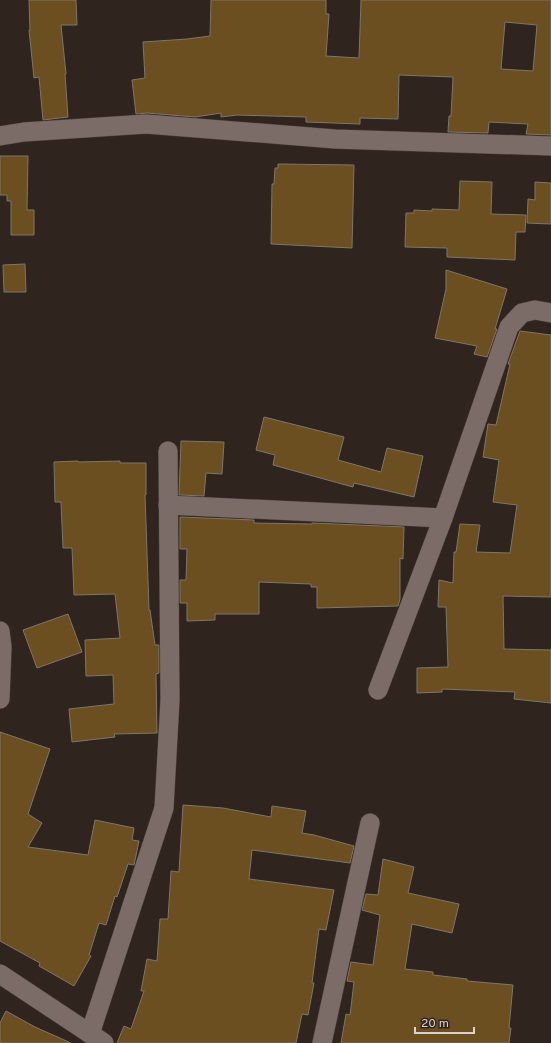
<svg xmlns="http://www.w3.org/2000/svg" width="551" height="1043" font-family="Overpass,sans-serif">
	<style>
		.building { fill: #6b4f20; stroke: #7e766a; fill-rule: evenodd }
		.lines { fill: none; stroke-linecap: round; stroke-linejoin: round }
		.minor-casing { stroke: #4a403c; stroke-width: 20 }
		.minor { stroke: #7b6c67; stroke-width: 19 }
	</style>
	<rect width="100%" height="100%" fill="#30241f"/>
	<!-- building -->
	<g class="building">
		<polygon points="29,0 76,0 77,25 61,25 66,74 65,74 68,117 43,120 39,77 34,78 29,30 30,30"/>
		<path d="M211,0h115v14h3l-3,42 33,2 2,-58h190v135l-25,-1 2,-10 -39,-2 -1,11 -40,-1 1,-16h2l2,-39 -54,-2 -1,44 -38,-1v6l-54,-2v-5l-69,-2 -16,2v-4l-26,4 -48,-4 -11,1 -4,-34 13,-2 -2,-36 44,-3 23,-3zM505,22l32,3 -4,46 -32,-2z"/>
		<polygon points="0,156 28,156 27,210 34,210 34,235 11,235 11,201 7,201 7,195 0,195"/>
		<polygon points="278,164 354,165 352,248 271,244 272,184 274,184 275,168 278,168"/>
		<polygon points="460,181 492,182 491,214 526,215 525,232 516,232 515,260 447,257 447,248 405,247 406,213 414,213 414,210 432,211 432,209 459,210"/>
		<polygon points="535,182 551,183 551,224 527,223 528,199 535,200"/>
		<polygon points="25,264 26,292 4,292 3,265"/>
		<polygon points="446,270 507,289 495,329 497,329 487,357 474,354 477,346 435,338 446,289"/>
		<polygon points="520,331 551,335 551,597 503,596 504,649 551,650 551,703 514,699 515,692 442,689 442,692 417,693 417,668 448,667 446,607 438,607 439,580 453,583 454,552 456,552 460,524 480,525 476,552 510,553 517,505 493,502 499,460 483,457 488,424 496,425 510,364 508,364"/>
		<polygon points="264,417 344,437 338,460 381,472 387,448 423,456 414,497 354,483 353,487 273,465 275,455 256,450"/>
		<polygon points="181,441 224,442 222,474 206,473 204,496 179,495"/>
		<polygon points="78,461 78,462 120,461 120,463 146,463 146,495 145,495 149,610 150,610 155,645 159,645 159,673 156,674 157,733 114,734 115,737 72,742 69,709 114,704 113,675 86,676 85,640 120,638 115,594 74,595 72,548 63,548 61,502 55,502 54,462"/>
		<polygon points="180,517 254,520 254,523 312,524 312,523 404,527 403,559 400,558 400,599 398,606 317,608 317,587 311,587 311,584 259,582 259,614 215,614 215,620 187,621 187,603 180,603 180,580 186,580 187,549 180,549"/>
		<polygon points="68,614 82,652 37,668 23,630"/>
		<polygon points="0,732 50,749 28,814 42,823 28,847 88,855 95,820 134,828 132,840 139,841 134,865 128,864 117,897 115,896 106,925 99,923 89,955 91,956 74,986 39,966 40,963 0,941"/>
		<polygon points="183,805 223,808 271,817 272,806 306,811 302,833 314,835 354,846 350,863 252,850 249,879 334,890 326,930 319,929 312,983 314,983 308,1015 302,1014 296,1043 117,1043 124,1026 131,1029 144,991 141,991 147,959 157,961 160,919 168,919 171,871 179,872"/>
		<polygon points="383,859 414,867 408,893 459,904 452,933 412,924 405,969 433,972 433,975 467,979 467,981 513,985 509,1028 511,1028 509,1043 341,1043 346,1014 350,1015 354,982 347,981 351,962 373,965 380,915 362,910 366,894 378,895"/>
		<polygon points="6,1011 35,1027 71,1043 0,1043 0,1023"/>
	</g>
	<g class="lines">
		<defs>
			<g id="minor">
				<polyline points="0,136 24,132 146,124 335,139 551,146"/>
				<polyline points="168,505 443,518"/>
				<polyline points="0,631 2,647 0,699"/>
				<polyline points="378,690 443,518 509,327 522,313 535,310 551,313"/>
				<polyline points="0,974 104,1043"/>
				<polyline points="90,1034 164,808 170,700 168,451"/>
				<polyline points="322,1043 370,823"/>
			</g>
		</defs>
		<!-- minor casing -->
		<use href="#minor" class="minor-casing"/>
		<!-- minor -->
		<use href="#minor" class="minor"/>
	</g>
	<!-- scale -->
	<path d="M415 1027v6h59v-6" fill="none" stroke="#dbd2cf" stroke-width="2"/>
	<text x="421" y="1027" font-size="12" fill="#dbd2cf" stroke="#30241f" stroke-width="3" paint-order="stroke">20 m</text>
</svg>
